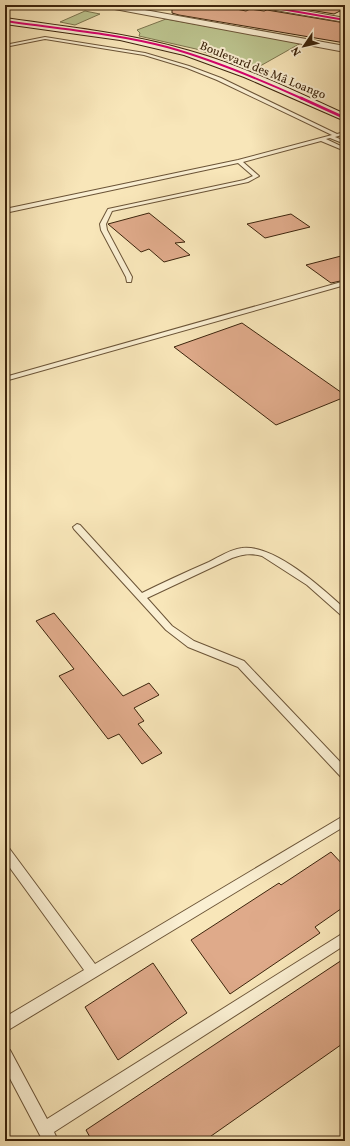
<svg xmlns="http://www.w3.org/2000/svg" width="350" height="1146" font-family="Vollkorn,serif">
	<style>
		.green { fill: #bdc590; stroke: #7c744e }
		.building { fill: #dfaa8a; stroke: #3c240c }
		.lines { fill: none; stroke-linecap: round; stroke-linejoin: round }
		.lane-casing { stroke: #6b5437; stroke-width: 2 }
		.street-casing { stroke: #6b5437; stroke-width: 2 }
		.secondary-casing { stroke: #3c240c; stroke-width: 2 }
		.lane { fill: #faefd2; fill-rule: evenodd }
		.street { fill: #faefd2; fill-rule: evenodd }
		.secondary { fill: #faefd2; fill-rule: evenodd }
		.cycleway-far1-casing { stroke: #faefd2; stroke-width: 3 }
		.cycleway-casing { stroke: #faefd2; stroke-width: 4.5 }
		.cycleway-far1 { stroke: #d6006c; stroke-width: 2 }
		.cycleway { stroke: #d6006c; stroke-width: 3 }
		.labels { text-anchor: middle; stroke-width: 4; stroke-linejoin: round; paint-order: stroke }
		.far-street-label { font-size: 12px; fill: #3c240c; stroke: #faefd2 }
	</style>
	<rect width="100%" height="100%" fill="#f8e6b9"/>
	<filter id="stains"><feTurbulence type="fractalNoise" baseFrequency=".005" numOctaves="4"/><feColorMatrix values="0 0 0 0 .2 0 0 0 0 .09 0 0 0 0 .02 0 0 0 .5 -.17"/></filter>
	<radialGradient id="worn" r=".72"><stop offset=".6" stop-color="#630" stop-opacity="0"/><stop offset="1" stop-color="#630" stop-opacity=".3"/></radialGradient>
	<!-- green -->
	<g class="green">
		<polygon points="85,11 100,14 75,25 60,22"/>
		<polygon points="166,19 301,43 253,70 196,49 139,36 140,33 137,30"/>
	</g>
	<!-- building -->
	<g class="building">
		<polygon points="172,5 238,5 231,8 246,11 250,9 264,11 267,10 345,23 345,43 179,15 172,13"/>
		<polygon points="280,5 311,5 342,10 334,14"/>
		<polygon points="149,213 185,242 175,243 190,255 164,262 149,249 141,252 108,224"/>
		<polygon points="291,214 310,227 265,238 247,224"/>
		<polygon points="345,255 345,280 331,283 306,265"/>
		<polygon points="242,323 345,395 345,397 276,425 174,347"/>
		<polygon points="54,613 123,696 149,683 159,695 134,708 144,721 138,724 162,753 142,764 119,734 108,739 59,676 74,669 36,621"/>
		<polygon points="331,852 345,867 345,906 315,927 320,933 230,994 191,940 279,883 281,885"/>
		<polygon points="345,958 345,1042 204,1141 92,1141 86,1130"/>
		<polygon points="153,963 187,1013 118,1060 85,1007"/>
	</g>
	<g class="lines">
		<defs>
			<g id="lane">
				<polygon points="45,37 145,53 189,66 221,78 337,134 345,132 345,134 335,137 345,141 345,144 330,138 326,139 345,148 345,151 321,141 243,162 259,176 248,182 112,211 106,224 107,230 132,277 131,282 127,282 126,277 101,230 100,224 108,209 244,180 253,176 238,163 5,213 5,209 238,160 332,135 217,80 187,68 144,55 45,39 5,47 5,45"/>
				<polygon points="345,281 345,285 5,381 5,377"/>
				<path d="M77,524l3,1 62,68c22,-11 44,-21 67,-31 10,-5 22,-13 33,-14 32,-4 80,40 103,61v8l-3,-1 -35,-31 -45,-29c-11,-3 -19,-2 -30,2l-85,40 25,28 22,15 50,20 101,106v12l-4,-2 -103,-110 -50,-20 -22,-17 -92,-101 -1,-2z"/>
				<polygon points="345,815 345,826 5,1032 5,1017 84,970 5,861 5,847 9,848 95,964"/>
				<polygon points="345,932 345,945 54,1132 58,1141 43,1141 5,1069 5,1048 10,1050 47,1119"/>
			</g>
			<g id="street">
				<polygon points="100,5 117,5 345,46 345,52 104,7"/>
				<polygon points="254,5 271,5 345,18 345,22 258,7"/>
			</g>
			<path id="secondary" d="M5,18c62,9 125,15 185,33 54,15 104,40 155,63v7l-101,-44 -60,-22 -64,-15 -115,-16z"/>
		</defs>
		<!-- lane casing -->
		<use href="#lane" class="lane-casing"/>
		<!-- street casing -->
		<use href="#street" class="street-casing"/>
		<!-- secondary casing -->
		<use href="#secondary" class="secondary-casing"/>
		<!-- lane -->
		<use href="#lane" class="lane"/>
		<!-- street -->
		<use href="#street" class="street"/>
		<!-- secondary -->
		<use href="#secondary" class="secondary"/>
		<defs>
			<g id="cycleway-far1">
				<polyline points="258,5 345,20"/>
				<path d="M5,21c54,8 109,12 162,26 47,13 92,32 136,52"/>
			</g>
			<polyline id="cycleway" points="301,98 345,118"/>
		</defs>
		<!-- cycleway-far1 casing -->
		<use href="#cycleway-far1" class="cycleway-far1-casing"/>
		<!-- cycleway casing -->
		<use href="#cycleway" class="cycleway-casing"/>
		<!-- cycleway-far1 -->
		<use href="#cycleway-far1" class="cycleway-far1"/>
		<!-- cycleway -->
		<use href="#cycleway" class="cycleway"/>
	</g>
	<g class="labels">
		<!-- far-street labels -->
		<g class="far-street-label">
			<text transform="translate(263 70) rotate(22)" y="4">Boulevard des Mâ Loango</text>
		</g>
	</g>
	<!-- margin -->
	<rect width="350" height="1146" fill="none" stroke="#f8e6b9" stroke-width="20"/>
	<rect x="6" y="6" width="338" height="1134" fill="none" stroke="#3c240c" stroke-width="2"/>
	<rect x="10" y="10" width="330" height="1126" fill="none" stroke="#3c240c"/>
	<!-- north arrow -->
	<g transform="translate(304 46) rotate(236)" stroke="#faefd2" stroke-width="3" paint-order="stroke">
	<path d="M0-3L7 15L0 10L-7 15Z" fill="#3c240c"/>
	<text y="-6" font-size="11" font-weight="bold" text-anchor="middle" fill="#3c240c">N</text>
	</g>
	<rect width="100%" height="100%" filter="url(#stains)"/>
	<rect width="100%" height="100%" fill="url(#worn)"/>
</svg>
